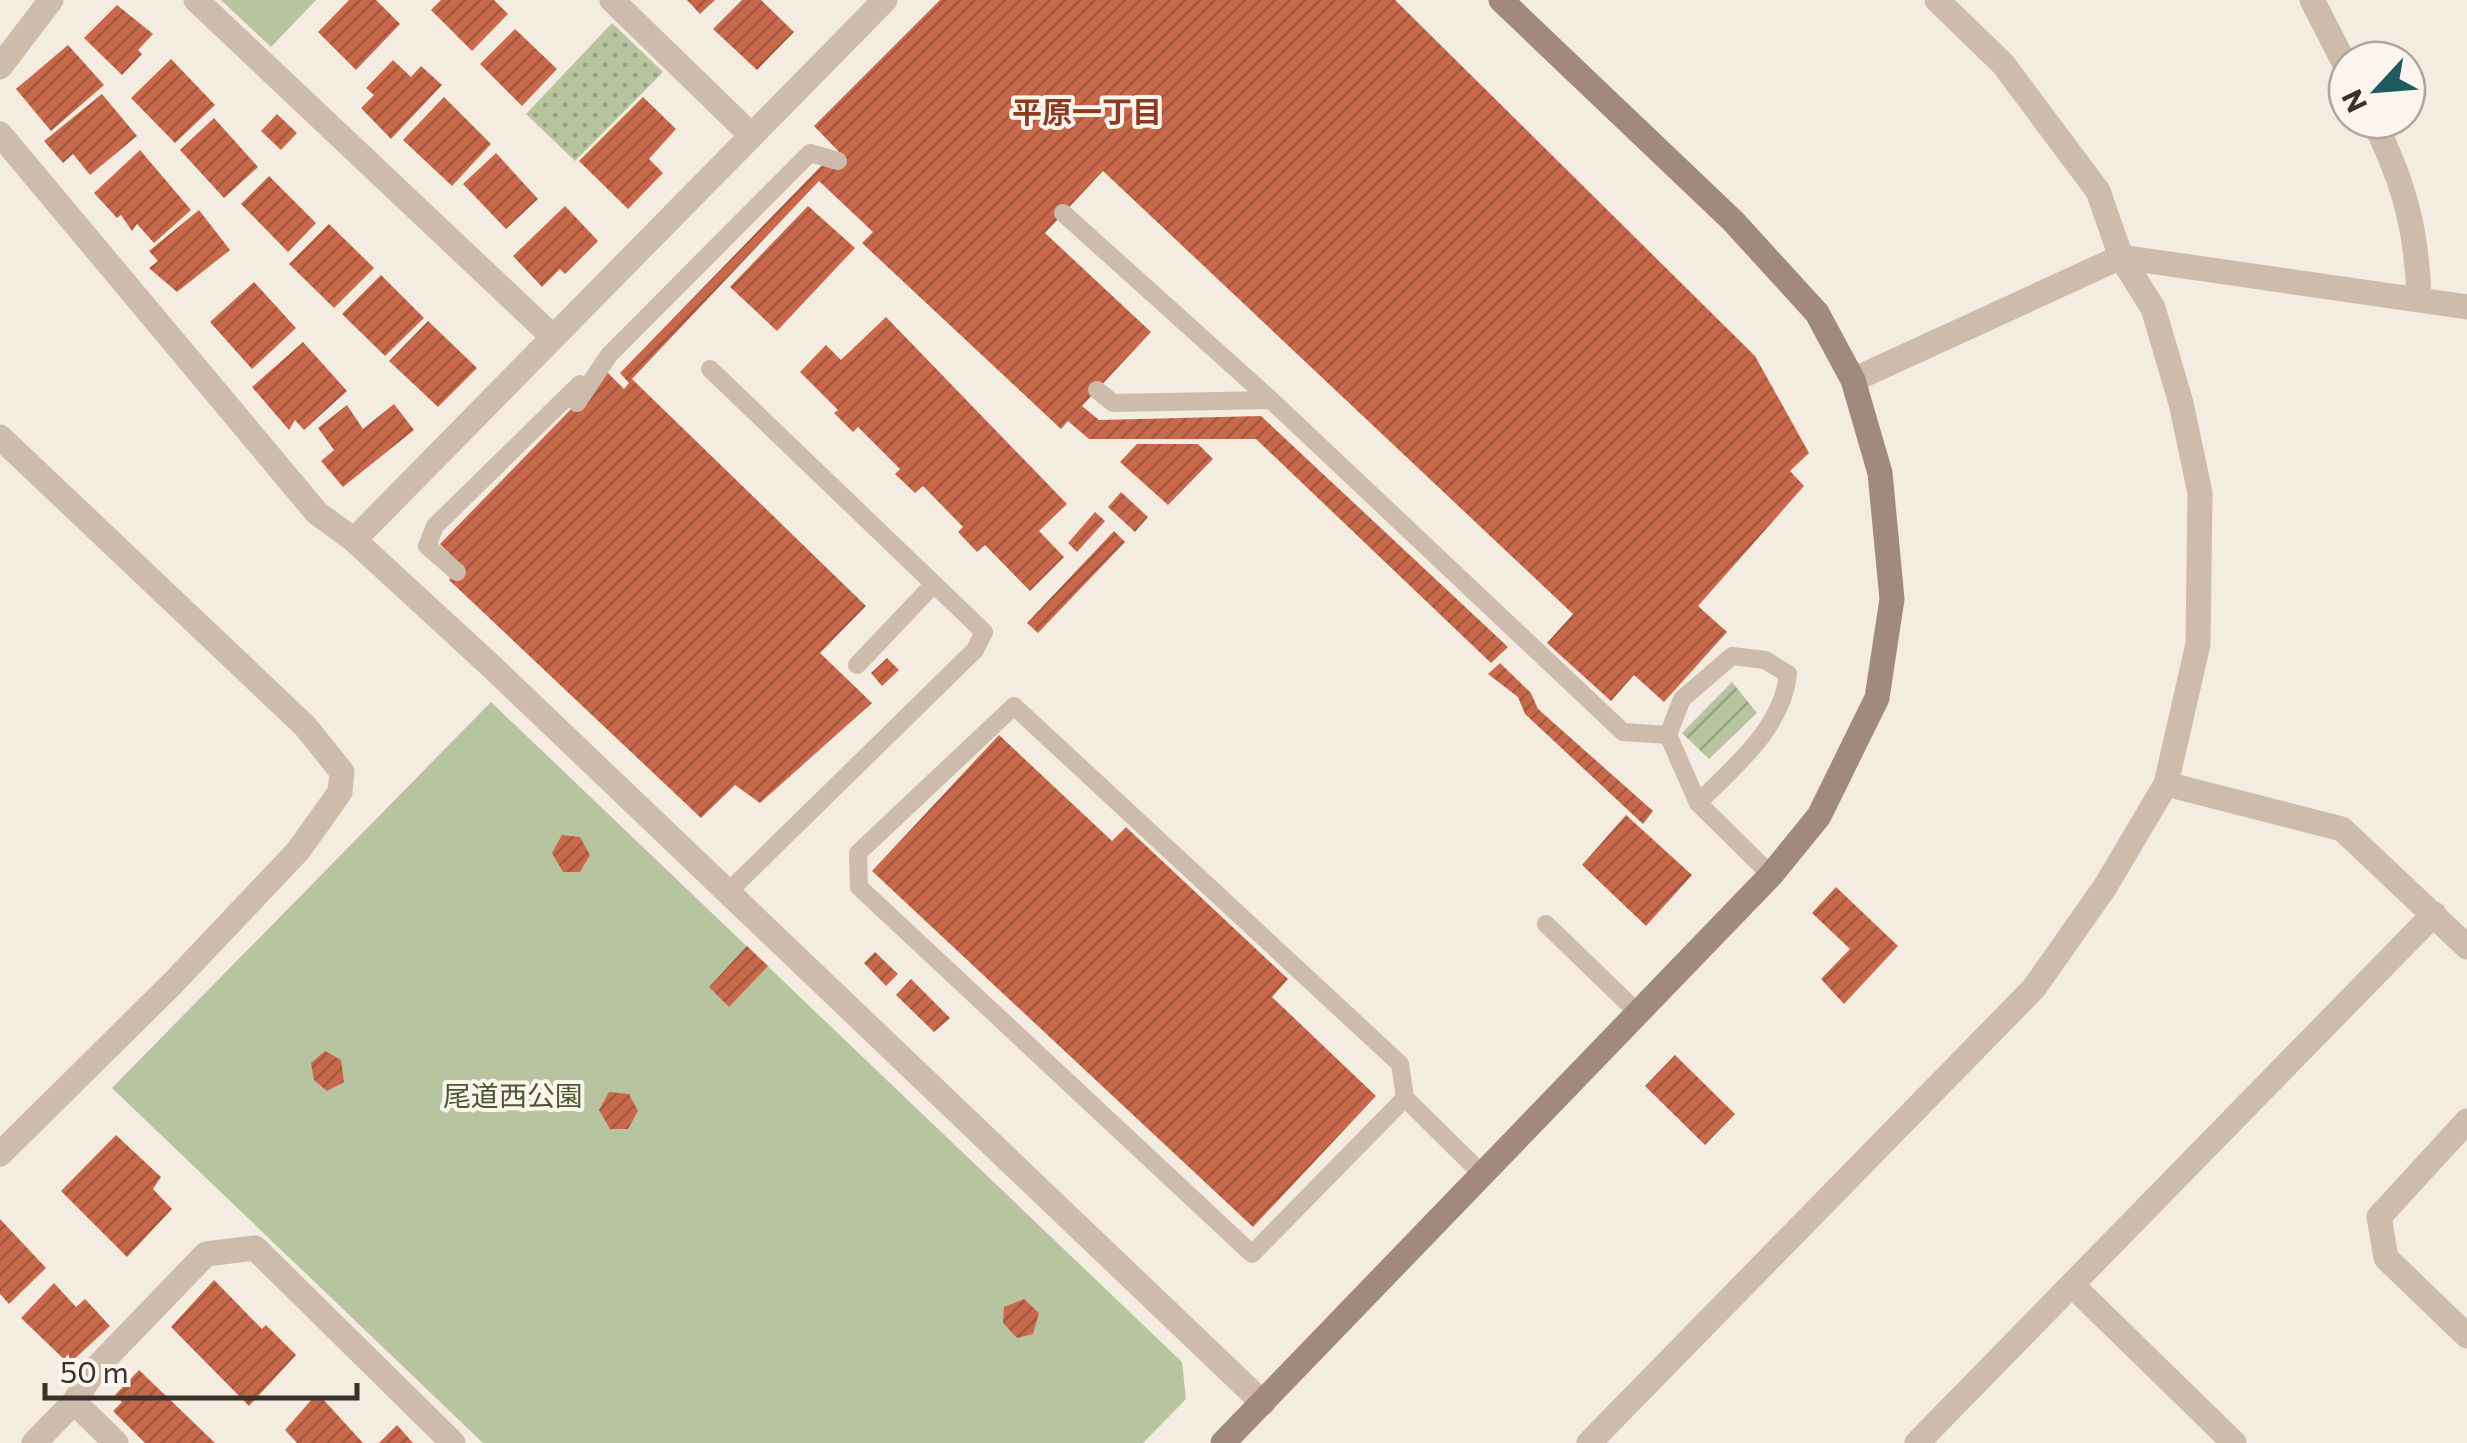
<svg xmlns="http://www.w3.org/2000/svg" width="2467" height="1443" font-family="Commissioner,'Noto Sans JP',sans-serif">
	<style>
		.grass { fill: url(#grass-dots) }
		.park { fill: #b8c4a0 }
		.garden { fill: url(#garden-furrows) }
		.building { fill: url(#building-hatch) }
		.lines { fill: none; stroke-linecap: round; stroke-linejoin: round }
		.lane { stroke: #cdbbac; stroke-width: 18 }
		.street { stroke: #cdbbac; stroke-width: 25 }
		.secondary { stroke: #a18a7d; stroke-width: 25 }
		.labels { text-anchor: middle; stroke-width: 8; stroke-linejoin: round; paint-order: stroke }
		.park-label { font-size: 28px; fill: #4a5a2e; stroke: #fbf5ee }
		.neighbourhood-label { font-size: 30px; font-weight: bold; fill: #8c3b22; stroke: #fbf5ee }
	</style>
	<defs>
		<pattern id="grass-dots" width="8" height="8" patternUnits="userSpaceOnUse" patternTransform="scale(2.5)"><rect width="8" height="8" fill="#b8c4a0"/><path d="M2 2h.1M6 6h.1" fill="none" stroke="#97a083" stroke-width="1.8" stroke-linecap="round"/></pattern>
		<pattern id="garden-furrows" width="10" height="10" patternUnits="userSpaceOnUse" patternTransform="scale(2.5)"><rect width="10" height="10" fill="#b8c4a0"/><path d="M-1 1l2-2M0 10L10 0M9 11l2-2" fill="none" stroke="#97a083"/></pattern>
		<pattern id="building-hatch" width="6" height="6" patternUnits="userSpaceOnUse" patternTransform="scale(2.5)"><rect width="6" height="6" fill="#c8694b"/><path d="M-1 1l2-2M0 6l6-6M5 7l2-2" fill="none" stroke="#a4573f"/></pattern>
	</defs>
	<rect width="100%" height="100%" fill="#f4ebe1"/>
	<!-- grass -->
	<polygon class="grass" points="612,23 663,72 575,161 526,114"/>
	<!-- park -->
	<g class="park">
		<polygon points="221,0 316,0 271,47"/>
		<polygon points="491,702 1182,1362 1186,1399 1143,1443 483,1443 112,1088"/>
	</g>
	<!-- garden -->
	<polygon class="garden" points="1732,682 1757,713 1709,759 1682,733"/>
	<!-- building -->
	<g class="building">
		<polygon points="349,0 376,0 400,24 356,70 318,32"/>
		<polygon points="441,0 494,0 508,14 472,51 431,10"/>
		<polygon points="687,0 715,0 700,14"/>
		<polygon points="742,0 761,0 794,32 757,70 713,29"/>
		<polygon points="940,0 1395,0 1755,356 1809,453 1790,471 1804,486 1698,606 1727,632 1664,702 1634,675 1611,701 1547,643 1573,614 1103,171 1045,233 1151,332 1082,406 1099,420 1261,416 1508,647 1491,663 1256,439 1089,439 1068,421 1061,429 862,243 873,232 819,181 632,379 866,606 820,653 872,703 760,803 735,785 701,818 449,580 462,566 440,544 607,372 624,389 629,383 620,373 825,162 843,156 814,126"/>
		<polygon points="117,5 153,34 138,50 142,54 122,75 84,38"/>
		<polygon points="515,29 557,69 522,106 480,64"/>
		<polygon points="68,45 104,85 51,131 16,89"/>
		<polygon points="171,59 215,105 175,143 131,98"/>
		<polygon points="393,60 411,77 421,66 442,85 391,139 361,108 374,95 366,88"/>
		<polygon points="102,94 137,136 90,175 73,154 63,163 44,141"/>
		<polygon points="444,97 491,144 452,186 403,140"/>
		<polygon points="643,97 676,129 649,159 663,173 628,209 579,161"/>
		<polygon points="277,114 297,133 281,150 261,131"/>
		<polygon points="214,118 258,167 224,198 180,150"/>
		<polygon points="140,150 191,210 154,243 137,224 132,231 121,215 117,218 94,193"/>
		<polygon points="496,153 538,199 506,229 463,184"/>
		<polygon points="269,176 316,223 288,252 241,204"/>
		<polygon points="565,206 598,241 565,274 560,269 542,287 513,256"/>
		<polygon points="808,206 855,248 777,331 730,287"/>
		<polygon points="199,210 230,250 177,292 149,268 158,261 149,251"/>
		<polygon points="329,224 374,268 334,308 289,264"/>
		<polygon points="381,275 424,318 385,356 342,314"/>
		<polygon points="254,282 296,328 252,369 210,322"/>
		<polygon points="886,317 1067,504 1039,531 1064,557 1030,591 985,545 977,552 958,532 963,527 923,486 915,493 895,474 900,469 858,427 853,432 834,413 838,410 800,372 826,345 841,360"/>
		<polygon points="428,321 477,368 438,407 389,361"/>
		<polygon points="303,342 347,391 304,430 295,420 289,430 252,387"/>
		<polygon points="394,404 414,430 343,487 321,461 334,450 318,428 347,405 363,429"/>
		<polygon points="1137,444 1198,444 1213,459 1168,505 1120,462"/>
		<polygon points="1121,492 1148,517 1135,532 1108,507"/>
		<polygon points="1095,512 1105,521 1077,552 1068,543"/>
		<polygon points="1114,531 1125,542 1038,633 1027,623"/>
		<polygon points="887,658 899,670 882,686 871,673"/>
		<polygon points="1500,663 1531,693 1538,709 1653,811 1643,824 1525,714 1518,697 1488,674"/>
		<polygon points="999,735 1112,841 1126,827 1288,979 1272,997 1376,1096 1253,1227 872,871"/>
		<polygon points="1626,815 1692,875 1646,926 1582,865"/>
		<polygon points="562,835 580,837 590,855 580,872 563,872 552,853"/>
		<polygon points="1836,887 1898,946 1844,1004 1821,979 1850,949 1812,913"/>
		<polygon points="747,946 768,966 729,1007 709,987"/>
		<polygon points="875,952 898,974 886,986 864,963"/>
		<polygon points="911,979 950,1018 934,1032 896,995"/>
		<polygon points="325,1051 341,1060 344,1082 327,1091 314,1080 311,1063"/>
		<polygon points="1675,1055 1735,1114 1705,1145 1645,1086"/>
		<polygon points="609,1092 629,1094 638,1111 628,1129 610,1129 599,1110"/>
		<polygon points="116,1135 161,1177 153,1189 172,1209 127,1257 61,1191"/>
		<polygon points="0,1219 46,1268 9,1304 0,1294"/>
		<polygon points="214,1280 262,1329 266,1325 296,1355 249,1406 171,1327"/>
		<polygon points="54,1283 76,1307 85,1299 110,1326 69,1364 21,1318"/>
		<polygon points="1024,1299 1039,1313 1033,1334 1017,1338 1003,1323 1004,1307"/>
		<polygon points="139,1370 215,1443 145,1443 113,1411 122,1402 115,1395"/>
		<polygon points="321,1397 363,1443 297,1443 285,1430 313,1398"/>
		<polygon points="397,1425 413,1443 379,1443"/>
	</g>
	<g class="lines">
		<!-- lane -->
		<g class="lane">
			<polyline points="1063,213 1271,400"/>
			<polyline points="710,369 984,632 975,650 727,893"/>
			<polyline points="1097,390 1113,403 1271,400 1623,732 1668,735 1698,803 1771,875"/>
			<polyline points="577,403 609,355 810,153 838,161"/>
			<polyline points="457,572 427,546 435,526 580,384"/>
			<polyline points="857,665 934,584"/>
			<path d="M1668,735l14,-36 50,-43 33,4 23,14c-5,53 -54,93 -90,129"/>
			<polyline points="1546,924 1638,1013"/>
			<polyline points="1405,1098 1400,1064 1014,706 858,853 859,887 1252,1254 1405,1098 1482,1174"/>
		</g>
		<!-- street -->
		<g class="street">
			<polyline points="196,0 553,337"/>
			<polyline points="612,0 751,135"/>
			<polyline points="2312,0 2347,68"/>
			<polyline points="0,67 51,0"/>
			<path d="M2373,120c31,62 44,110 46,179"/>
			<polyline points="0,134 317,513 354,540 491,666 1263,1403"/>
			<polyline points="1853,380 2121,257 2467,307"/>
			<polyline points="0,437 305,726 342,772 340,792 298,851 172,984 0,1154"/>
			<polyline points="354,540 885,0"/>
			<polyline points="2166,784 2342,829 2467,947"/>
			<polyline points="2467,1121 2379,1217 2386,1258 2467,1336"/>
			<polyline points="2072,1285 2234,1443"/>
			<polyline points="74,1402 116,1443"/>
			<polyline points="34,1443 74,1402 96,1368 206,1254 255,1248 453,1443"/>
			<polyline points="1589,1443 2034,988 2105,887 2166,784 2198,644 2200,493 2181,403 2153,308 2121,257 2098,191 2003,64 1937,0"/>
			<polyline points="1917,1443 2434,914"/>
		</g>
		<!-- secondary -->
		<polyline class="secondary" points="1223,1443 1771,875 1819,816 1877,698 1892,599 1880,473 1853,380 1817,313 1733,221 1501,0"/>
	</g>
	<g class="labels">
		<!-- park labels -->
		<g class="park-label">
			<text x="513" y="1106">尾道西公園</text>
		</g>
		<!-- neighbourhood labels -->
		<g class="neighbourhood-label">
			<text x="1087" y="123">平原一丁目</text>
		</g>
	</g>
	<!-- north arrow -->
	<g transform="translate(2377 90) rotate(244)"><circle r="48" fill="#fbf5ee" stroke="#aea6a0" stroke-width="2.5"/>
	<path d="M0-8L18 38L0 25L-18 38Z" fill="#1f5a5e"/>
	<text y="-15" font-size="28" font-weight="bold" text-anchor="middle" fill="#3b302b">N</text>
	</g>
	<!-- scale -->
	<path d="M45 1383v15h312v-15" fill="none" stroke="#3b302b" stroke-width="5"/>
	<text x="60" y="1383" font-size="30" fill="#3b302b" stroke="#fbf5ee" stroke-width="8" paint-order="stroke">50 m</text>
</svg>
